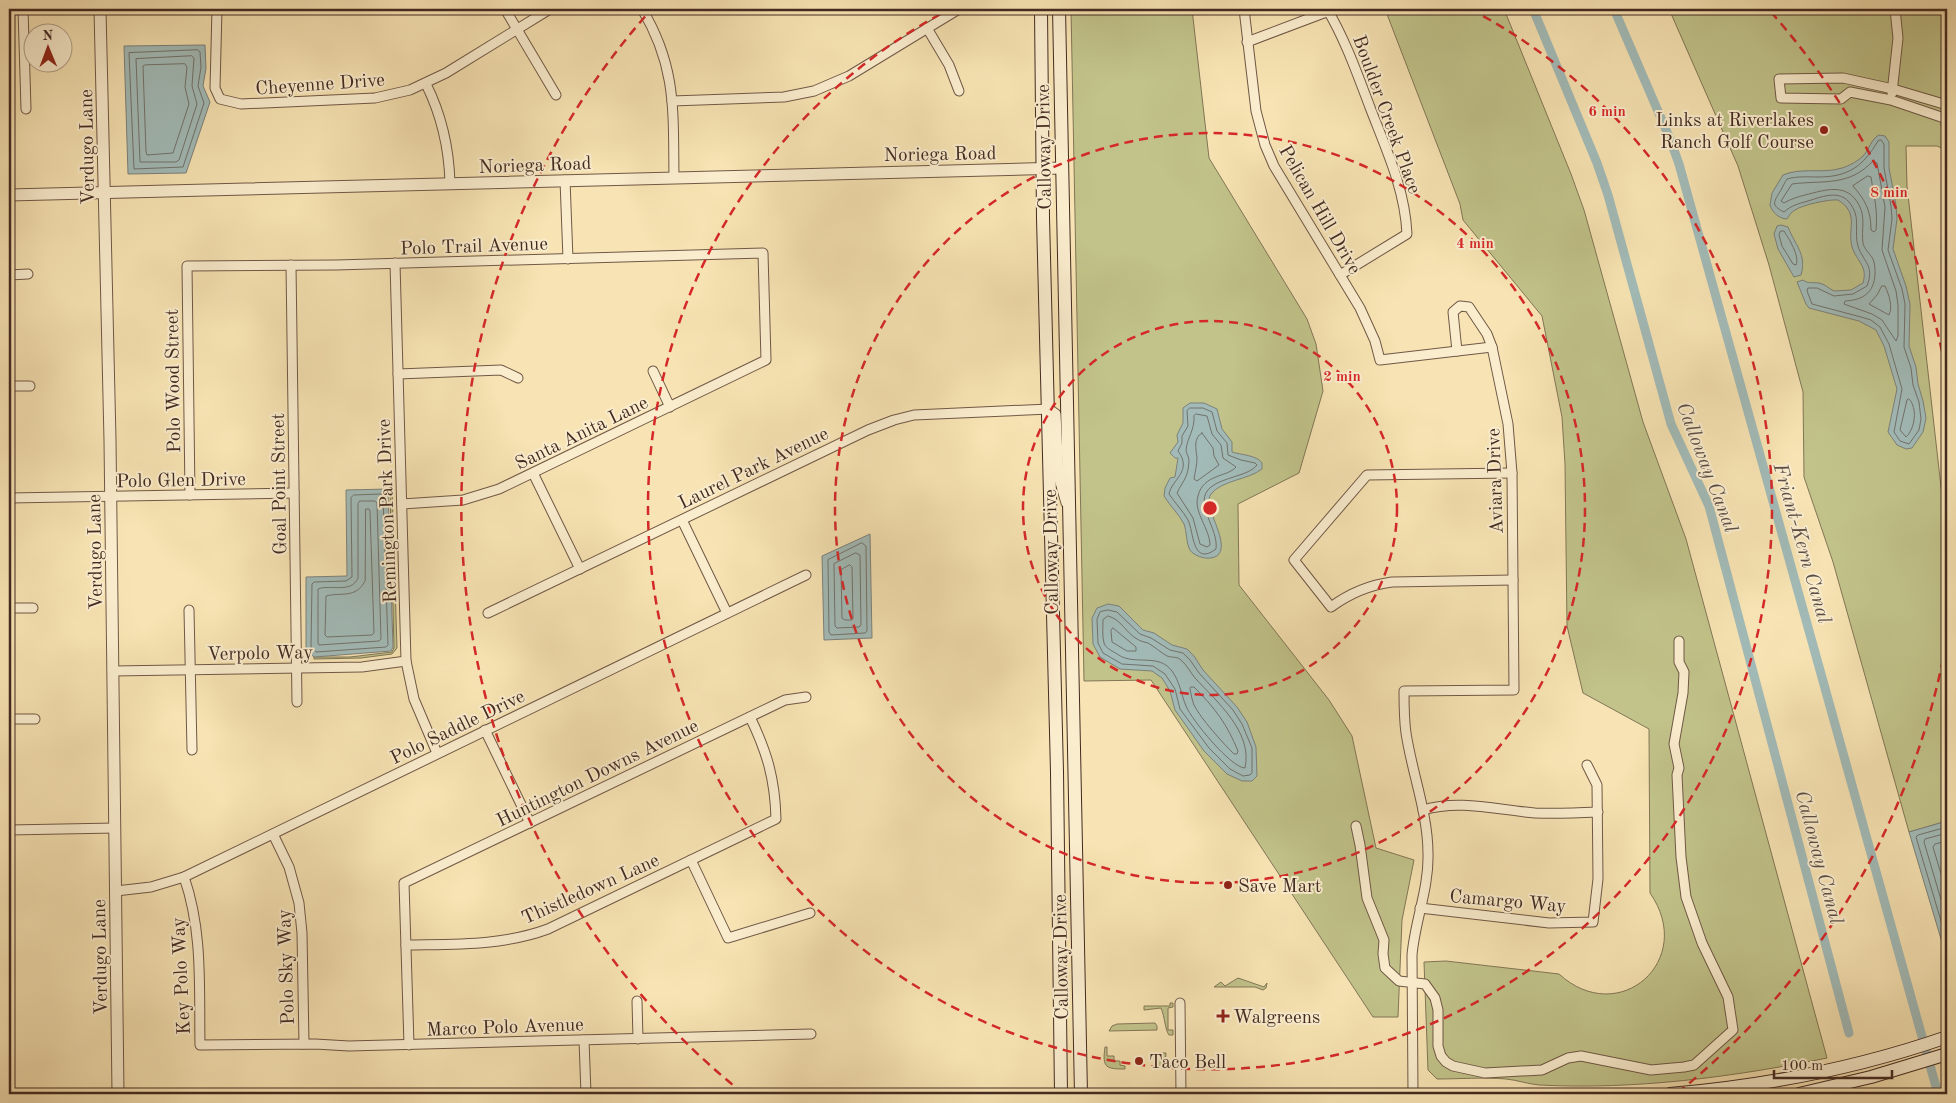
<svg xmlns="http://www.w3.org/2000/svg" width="1956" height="1103" font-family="'Old Standard TT',serif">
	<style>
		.green { fill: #c1c38a; stroke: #827656 }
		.water { fill: #a2bbb8; stroke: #7c817c }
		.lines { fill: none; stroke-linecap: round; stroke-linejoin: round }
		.shore { stroke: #72726c; stroke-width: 1 }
		.canal { stroke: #a2bbb8; stroke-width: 9 }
		.minor-casing { stroke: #705846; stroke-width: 11 }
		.tertiary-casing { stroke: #705846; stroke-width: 13 }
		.secondary-casing { stroke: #432a21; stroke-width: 14 }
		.minor { stroke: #faedce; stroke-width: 9 }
		.tertiary { stroke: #faedce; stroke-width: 11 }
		.secondary { stroke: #faedce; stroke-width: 12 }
		.ring { fill: none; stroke: #d62828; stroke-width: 2.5; stroke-dasharray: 9 6 }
		.poi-dot { fill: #8f2418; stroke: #faedce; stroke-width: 2 }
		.labels { text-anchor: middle; stroke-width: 4; stroke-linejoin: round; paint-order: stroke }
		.street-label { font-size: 19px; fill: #432a21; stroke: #faedce }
		.poi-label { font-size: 19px; fill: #432a21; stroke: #faedce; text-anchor: start }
		.water-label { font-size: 20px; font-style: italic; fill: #5b4e47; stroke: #faedce }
		.centre { fill: #d62828; stroke: #faedce; stroke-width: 2.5 }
		.ring-label { font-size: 15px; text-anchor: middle; font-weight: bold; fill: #d62828; stroke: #faedce; stroke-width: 4; stroke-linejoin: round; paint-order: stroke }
	</style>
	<rect width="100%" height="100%" fill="#f7e3b3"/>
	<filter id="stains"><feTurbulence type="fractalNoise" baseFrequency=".004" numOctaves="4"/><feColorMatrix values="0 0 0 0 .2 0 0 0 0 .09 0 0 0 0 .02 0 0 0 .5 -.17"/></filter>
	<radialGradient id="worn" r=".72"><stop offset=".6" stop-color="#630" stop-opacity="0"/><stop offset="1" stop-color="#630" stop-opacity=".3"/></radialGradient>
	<!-- green -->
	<g class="green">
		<polygon points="1071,9 1192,9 1209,158 1307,319 1316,344 1323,391 1299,473 1238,504 1239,585 1329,700 1352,736 1376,848 1414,860 1402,920 1398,1017 1373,1017 1151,680 1084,681"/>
		<path d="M1385,9h119l67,165 13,36 59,212 43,117 141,519c-94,19 -192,32 -288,27 -11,-1 -22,-5 -33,-6 -23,-2 -46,0 -69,0l-9,-9 -4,-108 22,-1 113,13c60,55 138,-14 91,-81l-1,-164 -66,-36 -16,-67 -2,-162 -3,-47 -20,-101 -79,-96 -3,-16z"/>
		<polygon points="1669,9 1947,9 1947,125 1940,124 1946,132 1946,150 1937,146 1906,146 1907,186 1947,540 1947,821 1909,832 1833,562 1804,477 1803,392 1769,265 1738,166"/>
		<polygon points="390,489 392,489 397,648 392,654 361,658 314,659 314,657 350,657 392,652 394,648"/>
		<polygon points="1238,978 1264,987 1267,983 1266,988 1263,990 1255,987 1214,987 1221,982 1225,986"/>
		<path d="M1170,1003h3v4l-5,1v22h5v5h-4c-4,-5 -4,-18 -8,-27l-17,2v-4h26z"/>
		<polygon points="1155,1023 1157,1026 1157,1030 1109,1031 1112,1026 1117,1024"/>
		<path d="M1105,1047h2v9h7v5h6v4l5,1v3c-19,0 -23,-1 -20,-22z"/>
		<polygon points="1154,1053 1166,1053 1165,1067 1154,1069"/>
	</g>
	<!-- water -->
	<g class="water">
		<polygon points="205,45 206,68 203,86 210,102 186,173 128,174 124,46"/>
		<path d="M1879,135l6,1 4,6v26l7,37 1,14 -4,30 13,37 4,18 -1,42 7,21 2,17 5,17 3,17 -3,14 -11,16 -6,1 -9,-4 -9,-13 9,-43 -13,-43 -8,-16 -17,-9 -50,-13 -3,-4 -9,-22 6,-2c5,4 10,2 16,3 6,1 9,5 15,8l17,-1 12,-7c5,-17 -6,-21 -11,-36 -5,-19 8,-33 -14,-47 -9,-1 -36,5 -43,10 -4,2 -6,6 -8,9 -8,0 -15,-7 -17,-14l2,-12 11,-18c18,-8 41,-1 59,-7 7,-2 16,-7 21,-12 6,-6 8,-17 16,-21z"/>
		<path d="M1781,225l7,2c7,18 19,27 13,48l-7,2 -16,-28 -4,-15 3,-8z"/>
		<path d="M1190,403h14l13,6 5,20 10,13v10c9,3 25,3 30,11v6c-14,11 -40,11 -51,25 -8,11 13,39 10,55 -2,14 -25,10 -31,1 -4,-7 -3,-18 -6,-26 -5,-10 -14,-18 -20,-28l1,-8 5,-10 5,-1 3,-19h-3l-5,-5 8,-11 -1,-7 6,-12v-15z"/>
		<polygon points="388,489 393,647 391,651 314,657 306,650 306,577 347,576 346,490"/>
		<polygon points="870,534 872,638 824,640 822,556"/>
		<polygon points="1108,604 1119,606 1143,630 1154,633 1172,645 1187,649 1194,656 1203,670 1237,707 1247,722 1256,747 1257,776 1252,781 1242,781 1227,774 1204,751 1175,710 1170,691 1162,678 1152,671 1120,669 1100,657 1093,644 1092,618 1097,608"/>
		<polygon points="1947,821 1947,959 1909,832"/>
	</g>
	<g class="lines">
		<!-- shore -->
		<g class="shore">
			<polygon points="198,50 200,52 201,67 198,86 204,103 183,167 134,169 129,53"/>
			<polygon points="192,56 194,58 192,86 197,104 179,160 176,162 140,162 136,59"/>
			<polygon points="185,64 187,67 185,87 189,104 173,153 147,155 146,152 143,66 145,65"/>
			<path d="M1881,140l3,4v24l7,38 1,13 -4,31 14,39 3,15 -1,43 7,21 2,17 6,17 2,17 -2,11 -10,14 -9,-3 -6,-9 8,-43 -13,-45 -9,-17 -9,-7 -10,-3 -49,-13 -5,-13 1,-3h9l17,8 19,-2 14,-8c8,-21 -4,-24 -9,-40 -4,-12 2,-26 -5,-38 -10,-20 -29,-12 -45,-7 -10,3 -16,4 -24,11 -14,-7 -10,-10 -3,-22 2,-4 4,-8 6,-11 10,-3 21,-2 31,-2 31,0 45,-11 60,-36z"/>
			<path d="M1873,161l4,2 8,44 -3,43 14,41 2,14v31l-2,5 -14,-21 -10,-6 -28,-10 1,-3c18,-1 29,-8 30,-27 0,-5 0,-10 -2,-15 -3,-5 -9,-10 -10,-16 -2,-13 3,-25 -4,-38 -12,-23 -34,-15 -54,-10 -8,2 -14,4 -21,8l-3,-2 11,-17c31,-4 57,3 81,-23z"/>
			<path d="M1868,176l3,1c3,20 7,33 5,53l-2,2 -3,-2c0,-20 -6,-30 -18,-44z"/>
			<path d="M1781,231h3c5,8 16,25 12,34l-3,-1 -11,-18 -3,-11z"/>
			<path d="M1882,286h3c4,9 8,20 4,29l-20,-11 8,-9z"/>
			<path d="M1909,399c9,9 6,30 -3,38l-6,-7 7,-30z"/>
			<path d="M1190,408h13l9,4 5,19 10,12 1,12 13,5 14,3 2,2c-8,11 -34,12 -46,22 -19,15 8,41 5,62 -24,18 -22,-17 -28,-29 -5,-9 -13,-17 -19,-26 3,-15 24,-23 9,-43l4,-8v-7l6,-10 -1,-15z"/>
			<path d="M1196,414l11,2 5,18 9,11 2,13 13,9c-8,10 -33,7 -38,29 -5,16 12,33 12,49l-3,2 -7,-3 -7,-26 -16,-25c6,-13 11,-14 12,-32 0,-4 -3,-8 -3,-11 1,-12 9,-20 8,-34z"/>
			<path d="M1202,433l11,15 1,8 5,9 -22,16 -3,-2c1,-7 3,-14 3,-21 -1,-9 -4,-20 5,-25z"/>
			<polygon points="354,495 381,494 383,496 388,645 386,647 316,652 311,647 312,584 314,582 346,581 352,577 351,498"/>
			<path d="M360,501h15l2,2 4,136 -2,2 -60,4 -1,-2v-54c13,-5 33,5 40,-11v-74z"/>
			<path d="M366,509h3l1,2 4,122 -2,2 -45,2 -2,-2 1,-39c15,-4 30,3 39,-15z"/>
			<polygon points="862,543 866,546 867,631 865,633 831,635 829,632 828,560"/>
			<polygon points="856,553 860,555 861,625 859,627 837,628 835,626 834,564"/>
			<polygon points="850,565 852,567 853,618 852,620 845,620 842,618 841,570"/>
			<polygon points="1108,610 1117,612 1140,634 1151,638 1170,650 1183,653 1190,660 1199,673 1233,710 1242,724 1252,748 1252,773 1250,775 1243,776 1230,769 1209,748 1180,709 1175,689 1165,674 1153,666 1122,664 1103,653 1098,643 1097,619 1100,612"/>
			<path d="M1108,616c13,3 18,17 29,23 3,2 7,3 11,4 7,4 12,9 19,13 5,2 10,0 14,4 6,5 9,12 14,18 22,24 58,54 50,90 -14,0 -54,-49 -59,-62 -5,-12 -6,-24 -14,-35 -12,-16 -31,-8 -47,-13 -4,-1 -9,-5 -13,-7 -3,-2 -7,-4 -8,-8 -2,-7 -1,-16 -1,-23z"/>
			<polygon points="1113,628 1136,647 1136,651 1127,651 1112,642 1111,631"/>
			<path d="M1191,687h3c21,21 33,37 44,64l-1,3h-3c-12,-12 -33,-35 -40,-49 -2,-5 -3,-11 -4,-16z"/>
			<polyline points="1947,827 1918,835 1916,837 1947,941"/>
			<polyline points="1947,833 1925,839 1924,842 1947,920"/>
			<polyline points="1947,841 1935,844 1933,847 1947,894"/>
		</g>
		<!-- canal -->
		<g class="canal">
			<polyline points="1533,9 1597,163 1608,195 1671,424 1709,506 1849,1033"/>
			<polyline points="1614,9 1670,139 1679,164 1938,1094"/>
		</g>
		<defs>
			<g id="minor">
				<polyline points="23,9 26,109"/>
				<polyline points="217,9 215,88 220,99 241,104 375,98 410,90 446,73 550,9"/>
				<polyline points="505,9 556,95"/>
				<path d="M642,9c35,58 31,103 32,168"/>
				<polyline points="1244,9 1256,111 1265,145 1274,166 1360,308 1375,341 1380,360 1492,347"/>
				<path d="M1327,9c19,32 31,67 44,101 16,41 34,80 36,124l-67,41"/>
				<polyline points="927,28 949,65 959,91"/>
				<polyline points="1247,42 1329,11"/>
				<path d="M426,84c16,32 23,63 24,99"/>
				<polyline points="1892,93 1898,38 1895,9"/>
				<polyline points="672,101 784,97 814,91 849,76 959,9"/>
				<polyline points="1947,105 1893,89 1843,78 1779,79 1781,98 1841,99 1850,92 1891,100 1947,119"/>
				<polyline points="565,180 568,259"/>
				<polyline points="395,263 406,661 414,699 437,753"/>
				<polyline points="291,265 297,702"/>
				<polyline points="9,275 28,274"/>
				<polyline points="653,371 670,407"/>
				<polyline points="398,374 501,370 518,378"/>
				<polyline points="9,386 30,386"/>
				<polyline points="533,473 580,569"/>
				<path d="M1512,473l-145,2 -73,85 37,47c19,-14 38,-22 61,-25l121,-2"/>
				<polyline points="190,495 187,266 336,265 763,253 766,360 499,489 463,500 402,504"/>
				<polyline points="9,498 294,493"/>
				<polyline points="682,520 727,613"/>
				<polyline points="9,608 33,608"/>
				<polyline points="189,610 192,750"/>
				<polyline points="488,613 868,430 894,420 914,415 1049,409 1056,414 1059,479 1066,503"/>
				<polyline points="113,671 362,667 406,661"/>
				<polyline points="9,719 35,719"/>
				<polyline points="485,730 530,823"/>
				<path d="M1423,810c37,-11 74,0 112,3 21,1 42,0 63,-1"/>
				<polyline points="1356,826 1360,845 1367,898 1384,940 1383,954 1385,968 1399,981 1425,984 1435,998 1438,1010 1438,1046 1441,1056 1446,1062 1453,1066 1485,1073 1542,1070 1568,1058 1581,1056 1651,1070 1684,1067 1694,1065 1733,1030 1728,997 1702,943 1686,897 1681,857 1677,775 1679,768 1674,744 1683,693 1684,672 1679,662 1679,641"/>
				<polyline points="9,830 115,828"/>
				<polyline points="273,834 289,867 299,903 302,933 304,1044"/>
				<polyline points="691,860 728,938 810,913"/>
				<path d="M184,877c19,54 15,111 16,168l115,-1 34,2 462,-12"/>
				<polyline points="116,891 151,887 184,877 806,575"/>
				<polyline points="1420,908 1549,923 1593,922 1598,879 1597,785 1587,765"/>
				<path d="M406,945c48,-1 96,1 142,-16l228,-110c-1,-40 -9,-67 -26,-102"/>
				<polyline points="637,1001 638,1039"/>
				<polyline points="1180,1003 1181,1094"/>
				<polyline points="584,1040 586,1094"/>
				<polyline points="409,1045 404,883 785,700 806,697"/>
				<path d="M1413,1094l-1,-139c3,-34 17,-67 16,-101 0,-41 -16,-81 -22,-121 -2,-14 -2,-28 -2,-42l110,-1 -2,-217 -4,-49 -16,-77 -5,-13 -18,-27 -9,-1 -7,6 4,39"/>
			</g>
			<g id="tertiary">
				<polyline points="100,9 110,440 118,1094"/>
				<polyline points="9,195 1062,168"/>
			</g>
			<g id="secondary">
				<polyline points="1041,9 1043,218 1057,772 1061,1094"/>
				<polyline points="1059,9 1081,1094"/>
				<path d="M1670,1094c94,-8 188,-26 277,-57"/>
				<polyline points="1799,1094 1871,1077 1947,1054"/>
			</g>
		</defs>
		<!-- minor casing -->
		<use href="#minor" class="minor-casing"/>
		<!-- tertiary casing -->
		<use href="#tertiary" class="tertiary-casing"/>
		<!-- secondary casing -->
		<use href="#secondary" class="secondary-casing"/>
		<!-- minor -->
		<use href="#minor" class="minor"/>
		<!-- tertiary -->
		<use href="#tertiary" class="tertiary"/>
		<!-- secondary -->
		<use href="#secondary" class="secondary"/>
	</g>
	<!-- distance rings -->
	<g class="ring">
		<circle cx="1210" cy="508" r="187"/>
		<circle cx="1210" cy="508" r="375"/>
		<path d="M1470 9A562 562 0 1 1 950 9"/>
		<path d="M1946 644A749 749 0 0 1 1676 1094M744 1094A749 749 0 0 1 649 12M1771 12A749 749 0 0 1 1946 372"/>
	</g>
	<!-- markers -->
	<g class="poi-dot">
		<circle cx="1824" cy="130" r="5"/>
		<circle cx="1228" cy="885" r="5"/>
		<path d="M1220.5 1008.5h5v5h5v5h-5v5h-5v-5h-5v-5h5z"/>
		<circle cx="1139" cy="1061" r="5"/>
	</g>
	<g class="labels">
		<!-- street labels -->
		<g class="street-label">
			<text transform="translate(320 83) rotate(-4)" y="7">Cheyenne Drive</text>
			<text transform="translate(1388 114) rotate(70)" y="7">Boulder Creek Place</text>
			<text transform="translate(86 147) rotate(-91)" y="7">Verdugo Lane</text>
			<text transform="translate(1043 147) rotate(-91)" y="7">Calloway Drive</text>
			<text transform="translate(940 153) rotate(-1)" y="7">Noriega Road</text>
			<text transform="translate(535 164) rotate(-2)" y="7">Noriega Road</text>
			<text transform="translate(1321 209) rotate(60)" y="7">Pelican Hill Drive</text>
			<text transform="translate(474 245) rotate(-2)" y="7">Polo Trail Avenue</text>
			<text transform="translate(172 381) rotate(-91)" y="7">Polo Wood Street</text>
			<text transform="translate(581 432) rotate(-26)" y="7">Santa Anita Lane</text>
			<text transform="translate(753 467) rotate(-26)" y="7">Laurel Park Avenue</text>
			<text transform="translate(181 479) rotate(-1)" y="7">Polo Glen Drive</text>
			<text transform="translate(1494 481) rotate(-92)" y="7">Aviara Drive</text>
			<text transform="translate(278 484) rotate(-91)" y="7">Goal Point Street</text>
			<text transform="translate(386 511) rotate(-92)" y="7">Remington Park Drive</text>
			<text transform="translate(94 552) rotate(-91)" y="7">Verdugo Lane</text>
			<text transform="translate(1050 552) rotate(-91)" y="7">Calloway Drive</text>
			<text transform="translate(260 652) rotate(-1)" y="7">Verpolo Way</text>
			<text transform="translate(457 726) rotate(-26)" y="7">Polo Saddle Drive</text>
			<text transform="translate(597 772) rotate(-26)" y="7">Huntington Downs Avenue</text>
			<text transform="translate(590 888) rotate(-24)" y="7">Thistledown Lane</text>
			<text transform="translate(1508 900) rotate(5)" y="7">Camargo Way</text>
			<text transform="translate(99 957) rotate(-91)" y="7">Verdugo Lane</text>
			<text transform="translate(1060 957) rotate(-91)" y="7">Calloway Drive</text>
			<text transform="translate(285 967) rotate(-92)" y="7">Polo Sky Way</text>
			<text transform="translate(180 976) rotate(-93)" y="7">Key Polo Way</text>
			<text transform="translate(505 1026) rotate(-2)" y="7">Marco Polo Avenue</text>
		</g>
		<!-- poi labels -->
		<g class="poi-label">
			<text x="1814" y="126" text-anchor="end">Links at Riverlakes<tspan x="1814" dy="22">Ranch Golf Course</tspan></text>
			<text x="1238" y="892">Save Mart</text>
			<text x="1233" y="1023">Walgreens</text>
			<text x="1149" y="1068">Taco Bell</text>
		</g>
		<!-- water labels -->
		<g class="water-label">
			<text transform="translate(1708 467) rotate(69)" y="7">Calloway Canal</text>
			<text transform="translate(1803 543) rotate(74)" y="7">Friant-Kern Canal</text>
			<text transform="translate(1820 857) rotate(75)" y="7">Calloway Canal</text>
		</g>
	</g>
	<circle cx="1210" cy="508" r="8" class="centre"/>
	<g class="ring-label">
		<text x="1607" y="116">6 min</text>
		<text x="1889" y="197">8 min</text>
		<text x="1475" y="248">4 min</text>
		<text x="1342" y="381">2 min</text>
	</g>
	<!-- margin -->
	<rect width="1956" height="1103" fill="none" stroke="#f7e3b3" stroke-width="30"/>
	<rect x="10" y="10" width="1936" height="1083" fill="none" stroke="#432a21" stroke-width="2.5"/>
	<rect x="15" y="15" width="1926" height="1073" fill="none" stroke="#432a21"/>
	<!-- north arrow -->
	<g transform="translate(48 48) rotate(359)"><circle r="24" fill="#faedce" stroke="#b19f89"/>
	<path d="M0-4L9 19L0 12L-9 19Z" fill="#8f2418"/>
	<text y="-8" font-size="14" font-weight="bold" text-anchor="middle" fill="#432a21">N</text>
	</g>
	<!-- scale -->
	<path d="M1774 1070v8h118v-8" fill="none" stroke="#432a21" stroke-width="2.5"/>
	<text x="1781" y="1070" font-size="15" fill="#432a21" stroke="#faedce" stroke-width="4" paint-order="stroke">100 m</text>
	<rect width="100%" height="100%" filter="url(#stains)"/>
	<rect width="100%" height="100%" fill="url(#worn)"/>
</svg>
